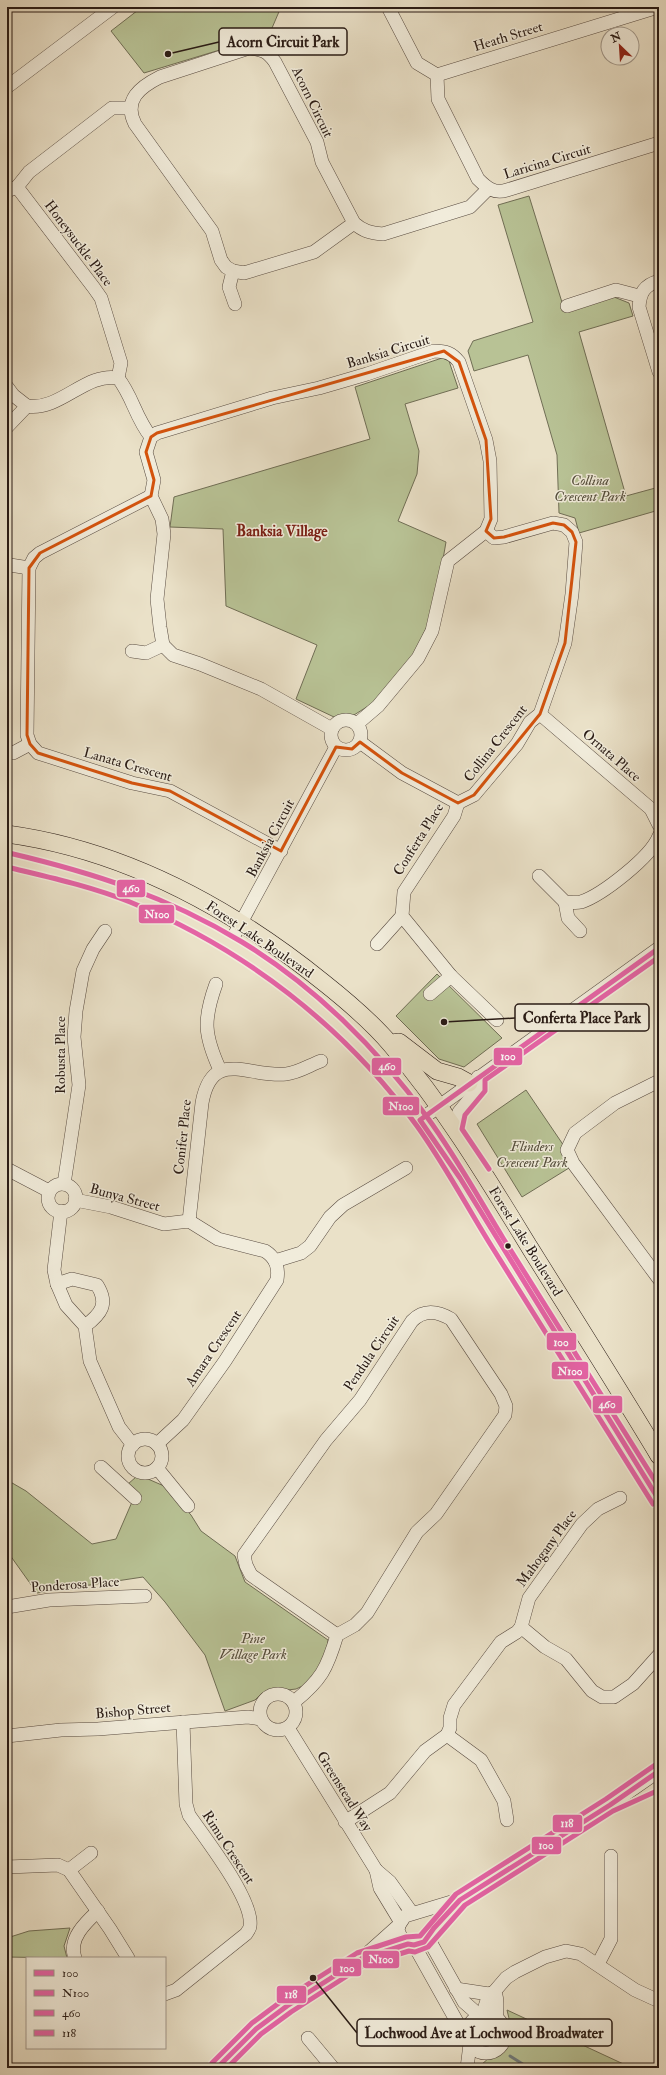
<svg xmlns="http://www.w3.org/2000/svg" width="666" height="2075" font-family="'IM FELL Double Pica',serif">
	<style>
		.green { fill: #b8c295; stroke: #706e55 }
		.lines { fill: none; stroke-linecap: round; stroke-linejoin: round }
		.stream { stroke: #6e7b7c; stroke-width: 3 }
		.minor-casing { stroke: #594c42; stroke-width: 14 }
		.major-casing { stroke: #291b15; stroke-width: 18 }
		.minor { stroke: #f1ecdb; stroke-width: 13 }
		.major { stroke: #eae1c8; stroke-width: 17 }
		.bus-1-casing { stroke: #f1ecdb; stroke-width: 8 }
		.bus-2-casing { stroke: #f1ecdb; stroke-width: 8 }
		.bus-3-casing { stroke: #f1ecdb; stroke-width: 8 }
		.bus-4-casing { stroke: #f1ecdb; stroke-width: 8 }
		.bus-1 { stroke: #e463a4; stroke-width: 5 }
		.bus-2 { stroke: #e463a4; stroke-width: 5 }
		.bus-3 { stroke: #e463a4; stroke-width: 5 }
		.bus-4 { stroke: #e463a4; stroke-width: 5 }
		.marked { fill: none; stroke: #d5530d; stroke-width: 3; stroke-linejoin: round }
		.bus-dot { fill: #291b15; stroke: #f1ecdb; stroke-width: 1.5 }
		.labels { text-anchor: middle; stroke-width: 3; stroke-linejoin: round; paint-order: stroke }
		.street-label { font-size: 14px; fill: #291b15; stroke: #f1ecdb }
		.park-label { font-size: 14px; font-style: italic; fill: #544d3b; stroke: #f1ecdb }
		.neighbourhood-label { font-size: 15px; font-weight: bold; fill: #7a1f14; stroke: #f1ecdb }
		.leader { fill: none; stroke: #291b15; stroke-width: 1.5 }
		.callout-dot { fill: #291b15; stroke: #f1ecdb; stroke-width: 1.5 }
		.callout { fill: #f1ecdb; stroke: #291b15; stroke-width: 1.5 }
		.callout-label { font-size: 15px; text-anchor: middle; font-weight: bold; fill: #291b15 }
		.line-badge { stroke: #f1ecdb; stroke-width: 1.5 }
		.badge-label { font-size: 11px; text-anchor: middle; font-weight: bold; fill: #fff }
	</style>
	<rect width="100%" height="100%" fill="#eae1c8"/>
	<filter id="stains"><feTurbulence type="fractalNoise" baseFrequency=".005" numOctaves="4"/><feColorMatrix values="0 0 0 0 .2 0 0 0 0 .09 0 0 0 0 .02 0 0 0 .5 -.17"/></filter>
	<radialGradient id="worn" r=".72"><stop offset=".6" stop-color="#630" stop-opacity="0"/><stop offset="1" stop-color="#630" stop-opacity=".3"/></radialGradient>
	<!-- green -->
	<g class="green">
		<polygon points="142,7 281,7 269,35 144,73 111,31"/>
		<polygon points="529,196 565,312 614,297 629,303 633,316 579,332 626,496 659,487 659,510 579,533 575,518 559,513 557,455 528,355 474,371 468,351 473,341 533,322 498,205"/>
		<polygon points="442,358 449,361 458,388 405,404 419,451 417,474 398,521 446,542 434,611 414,655 373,703 354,715 334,717 296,699 317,645 226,606 223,529 170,527 174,497 370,439 355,387"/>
		<polygon points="437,974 502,1038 464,1067 439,1059 396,1016"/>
		<polygon points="526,1090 564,1146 569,1168 522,1197 477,1124"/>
		<polygon points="136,1477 148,1479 164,1486 191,1515 201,1531 235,1556 245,1582 328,1640 327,1653 309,1683 296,1689 262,1693 255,1700 225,1711 205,1655 165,1602 143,1577 37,1593 7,1551 7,1480 26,1491 92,1544 116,1539 132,1502 128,1484"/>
		<polygon points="70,1928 64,1946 67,1958 7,1957 7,1938 29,1931"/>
		<path d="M507,2010l125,58h-154c23,-24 40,-16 29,-58z"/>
	</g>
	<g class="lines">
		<!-- stream -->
		<polyline class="stream" points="510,2056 529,2068"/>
		<defs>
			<g id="minor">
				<path d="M388,7l29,56 20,12 1,24 40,80c9,9 16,15 29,11l152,-47"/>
				<polyline points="437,75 658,7"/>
				<polyline points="7,87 113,7"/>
				<polyline points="17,187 94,288 101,298 121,363 118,378"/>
				<polyline points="7,191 17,187 29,172 112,108 131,108"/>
				<path d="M354,223l-40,29 -70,21 -11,-2 -7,-4 -5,-7 -9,-29 -77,-107c-12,-24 5,-37 25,-47l89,-29c13,1 19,4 26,14l42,80 5,20 32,61c9,8 16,10 29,11l87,-27 18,-18"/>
				<polyline points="233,271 229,287 235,304"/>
				<path d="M659,281c-15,4 -19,12 -20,26l20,65"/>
				<polyline points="567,306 616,290 639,296"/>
				<polyline points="7,387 13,395 27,406 7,427"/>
				<path d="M27,406c34,5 58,-34 91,-28 15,19 17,39 33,59"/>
				<polyline points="151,496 40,553 34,558 29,568 27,735 30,744 38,753 132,783 170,791 281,851"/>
				<polyline points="7,566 10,565 29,568"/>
				<polyline points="132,651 146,653 163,645"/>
				<polyline points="540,714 651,809 659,825"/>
				<circle cx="346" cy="735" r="15"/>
				<path d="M332,729l-71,-40 -61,-25 -27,-9 -10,-10 -3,-18 -3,-28 7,-65 -2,-15 -11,-23 3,-16 -8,-28 5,-15 6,-4 115,-35 47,-10 48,-14 67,-23c12,0 18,2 25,11l27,78 4,21 1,58 -5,12 -38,30 -16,70 -14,27 -40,48 -21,18"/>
				<polyline points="360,742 402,773 458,803 474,795 517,744 530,722 540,714 565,643 572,594 576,542 572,532 564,525 553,523 504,537 494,538 486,531"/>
				<polyline points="7,753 13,753 30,744"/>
				<polyline points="458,803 454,816 404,892 402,916 451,976 497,1020"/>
				<path d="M539,876l26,26c5,0 11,1 16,0 21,-7 70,-45 78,-66"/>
				<polyline points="565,902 568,918 580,931"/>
				<polyline points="230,943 336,747"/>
				<polyline points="377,944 402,916"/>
				<path d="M216,984c-13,36 -12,51 4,86"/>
				<polyline points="430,994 451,976"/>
				<polyline points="659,1081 615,1103 575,1133 567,1150 573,1163 659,1279"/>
				<polyline points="420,1120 659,948"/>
				<polyline points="455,1130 459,1112 479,1088 478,1077"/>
				<polyline points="7,1169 49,1191"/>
				<polyline points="64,1184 79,1085 74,1037 76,1011 83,971 93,949 105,931"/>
				<circle cx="62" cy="1198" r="14"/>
				<path d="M75,1200l36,7 53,17 25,-3 29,18 47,12c11,7 14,16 12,29l-52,81 -42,59 -26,24"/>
				<polyline points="61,1211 54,1270 57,1284 66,1305 85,1326 90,1361 119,1427 133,1445"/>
				<path d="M189,1221l13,-118c10,-56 47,-25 84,-29 12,-1 24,-9 35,-13"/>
				<polyline points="275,1261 301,1253 310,1246 330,1217 343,1205 406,1168"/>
				<path d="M57,1284l15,-5 25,6c12,19 4,29 -12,41"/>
				<circle cx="145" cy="1456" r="17"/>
				<polyline points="101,1467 135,1498"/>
				<polyline points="157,1468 188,1506"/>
				<polyline points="7,1607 49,1600 145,1596"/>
				<polyline points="521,1627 545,1647 566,1659 592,1691 602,1697 614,1697 633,1684 659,1655"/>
				<circle cx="278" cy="1712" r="18"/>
				<path d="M294,1702c27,-22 33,-33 43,-67l18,-10 12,-12 50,-81 19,-18 69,-99 1,-9 -5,-12 -50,-75c-14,-8 -27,-10 -39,2l-52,79 -34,40 -82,115 2,10 5,10 86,60"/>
				<polyline points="288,1728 376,1870 390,1882 412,1913"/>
				<polyline points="447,1735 481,1760 504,1801 507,1820"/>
				<polyline points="7,1736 61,1730 98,1729 248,1717 261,1719"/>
				<polyline points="345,1822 390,1793 425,1751 447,1735 450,1728 450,1718 454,1705 501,1642 517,1632 521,1627 529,1598 582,1524 598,1509 620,1498"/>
				<polyline points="7,1867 58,1865 69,1870 110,1929 128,1958"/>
				<polyline points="69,1870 91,1853"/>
				<polyline points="376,1870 380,1888 400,1921"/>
				<polyline points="399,1925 398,1931 403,1941 414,1945 424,1942 434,1928 460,1900 610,1805 659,1771"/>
				<polyline points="428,1938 464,2002 480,2016"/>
				<polyline points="414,1945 461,2029 467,2033"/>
				<polyline points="366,1957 408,1944"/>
				<path d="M75,1958c-7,-19 10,-35 23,-47"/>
				<polyline points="598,1964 611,1939 611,1856"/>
				<polyline points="456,1989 489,1994"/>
				<path d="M494,1992c5,6 2,19 3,28"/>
				<path d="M165,1994l11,-4 70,-56c1,-2 4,-5 4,-8 4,-26 -46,-89 -61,-111l-3,-11 -3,-82"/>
				<circle cx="486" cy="2034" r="19"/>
				<polyline points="482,2016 489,1994 494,1992 506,1978 515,1972 545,1957 566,1951 581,1954 635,1990 659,2001"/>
				<polyline points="308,2038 333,2068"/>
				<polyline points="217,2068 256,2029 287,2006 361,1959 399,1925 405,1916 458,1900"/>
				<polyline points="467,2068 470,2044"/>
			</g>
			<g id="major">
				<path d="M7,834c117,16 224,74 316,148 24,19 49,40 69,64 53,62 95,132 138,202 43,69 87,138 129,208"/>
				<path d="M7,860c175,34 308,117 414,260 28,39 51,81 76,121 55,86 108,173 162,259"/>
				<polyline points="393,1043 399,1042 437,1071 458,1077 469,1083"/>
			</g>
		</defs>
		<!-- minor casing -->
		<use href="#minor" class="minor-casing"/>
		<!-- major casing -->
		<use href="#major" class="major-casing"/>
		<!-- minor -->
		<use href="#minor" class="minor"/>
		<!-- major -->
		<use href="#major" class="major"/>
		<defs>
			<g id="bus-1">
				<polyline points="659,948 420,1120 460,1178 659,1500"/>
				<polyline points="217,2068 256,2029 287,2006 361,1959 408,1944 414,1945 424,1942 434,1928 460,1900 610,1805 659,1771"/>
			</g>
			<g id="bus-2">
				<path d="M7,867c41,10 83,19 123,35 115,47 214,124 287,224 28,39 50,81 75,121 54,85 107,171 161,257"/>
				<polyline points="489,1169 462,1129 465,1115 485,1091 485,1080 659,957"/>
				<polyline points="227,2068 261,2034 291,2012 364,1965 409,1951 415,1952 428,1947 465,1905 613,1811 659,1790"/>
			</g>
			<path id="bus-3" d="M9,853c85,20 157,43 233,89 72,44 136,107 185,175 28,38 51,80 76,121 52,83 104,166 156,249"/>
			<polyline id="bus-4" points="212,2063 252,2023 283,2000 357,1953 406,1937 420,1936 456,1894 606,1799 655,1765"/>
		</defs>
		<!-- bus-1 casing -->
		<use href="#bus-1" class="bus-1-casing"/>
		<!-- bus-2 casing -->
		<use href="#bus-2" class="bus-2-casing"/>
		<!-- bus-3 casing -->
		<use href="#bus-3" class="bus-3-casing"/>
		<!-- bus-4 casing -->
		<use href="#bus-4" class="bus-4-casing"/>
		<!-- bus-1 -->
		<use href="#bus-1" class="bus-1"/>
		<!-- bus-2 -->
		<use href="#bus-2" class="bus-2"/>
		<!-- bus-3 -->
		<use href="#bus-3" class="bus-3"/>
		<!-- bus-4 -->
		<use href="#bus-4" class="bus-4"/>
	</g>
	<!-- marked area -->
	<path class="marked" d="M444,351l15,11 27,78 5,79 -5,12 8,7 10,-1 49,-14 11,2 8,7 4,10 -11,101 -25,71 -66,81 -16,8 -56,-30 -42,-31 -8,7 -16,-2 -55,104 -111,-60 -38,-8 -94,-30 -8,-9 -3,-9 2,-167 11,-15 111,-57 3,-16 -8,-28 5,-15 6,-4z"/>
	<!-- markers -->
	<circle class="bus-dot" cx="508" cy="1246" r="3.5"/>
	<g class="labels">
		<!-- street labels -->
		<g class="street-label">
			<text transform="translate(508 36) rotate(-17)" y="5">Heath Street</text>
			<text transform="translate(313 102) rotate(64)" y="5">Acorn Circuit</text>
			<text transform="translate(547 161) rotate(-17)" y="5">Laricina Circuit</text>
			<text transform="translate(79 243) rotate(53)" y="5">Honeysuckle Place</text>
			<text transform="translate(388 351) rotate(-17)" y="5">Banksia Circuit</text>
			<text transform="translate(495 743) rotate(-52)" y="5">Collina Crescent</text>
			<text transform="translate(612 755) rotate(41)" y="5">Ornata Place</text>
			<text transform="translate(128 764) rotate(16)" y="5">Lanata Crescent</text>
			<text transform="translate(270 838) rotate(-62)" y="5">Banksia Circuit</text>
			<text transform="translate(418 839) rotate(-58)" y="5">Conferta Place</text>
			<text transform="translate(260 939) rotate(34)" y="5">Forest Lake Boulevard</text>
			<text transform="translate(60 1055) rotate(-90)" y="5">Robusta Place</text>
			<text transform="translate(182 1137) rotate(-84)" y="5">Conifer Place</text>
			<text transform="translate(125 1197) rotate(15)" y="5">Bunya Street</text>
			<text transform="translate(526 1241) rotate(58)" y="5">Forest Lake Boulevard</text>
			<text transform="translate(213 1348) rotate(-56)" y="5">Amara Crescent</text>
			<text transform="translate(371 1353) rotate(-56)" y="5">Pendula Circuit</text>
			<text transform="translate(546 1548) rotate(-54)" y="5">Mahogany Place</text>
			<text transform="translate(75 1584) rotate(-4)" y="5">Ponderosa Place</text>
			<text transform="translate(133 1710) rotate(-5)" y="5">Bishop Street</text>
			<text transform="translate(345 1791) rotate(58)" y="5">Greenstead Way</text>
			<text transform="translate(229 1847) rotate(57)" y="5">Rimu Crescent</text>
		</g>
		<!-- park labels -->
		<g class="park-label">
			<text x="590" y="485">Collina<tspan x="590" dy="16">Crescent Park</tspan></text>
			<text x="532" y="1151">Flinders<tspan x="532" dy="16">Crescent Park</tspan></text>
			<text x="253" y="1643">Pine<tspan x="253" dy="16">Village Park</tspan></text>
		</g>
		<!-- neighbourhood labels -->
		<g class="neighbourhood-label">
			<text x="282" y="536">Banksia Village</text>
		</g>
	</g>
	<!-- callouts -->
	<path class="leader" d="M168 54L219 42M444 1022L515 1018M313 1978L357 2033"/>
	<g class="callout-dot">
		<circle cx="168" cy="54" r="4"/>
		<circle cx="444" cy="1022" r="4"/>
		<circle cx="313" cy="1978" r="4"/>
	</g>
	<g class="callout">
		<rect x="219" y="28" width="128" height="27" rx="4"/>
		<rect x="515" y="1004" width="134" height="27" rx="4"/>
		<rect x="357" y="2019" width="255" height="27" rx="4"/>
	</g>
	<g class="callout-label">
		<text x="283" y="47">Acorn Circuit Park</text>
		<text x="582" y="1023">Conferta Place Park</text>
		<text x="484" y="2038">Lochwood Ave at Lochwood Broadwater</text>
	</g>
	<g class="line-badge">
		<rect x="116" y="879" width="30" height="19" rx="4" fill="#e463a4"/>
		<rect x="138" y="904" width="37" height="20" rx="4" fill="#e463a4"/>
		<rect x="493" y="1047" width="30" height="19" rx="4" fill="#e463a4"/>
		<rect x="371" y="1057" width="31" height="19" rx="4" fill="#e463a4"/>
		<rect x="382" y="1096" width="38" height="20" rx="4" fill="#e463a4"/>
		<rect x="546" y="1332" width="31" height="19" rx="4" fill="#e463a4"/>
		<rect x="551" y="1361" width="38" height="19" rx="4" fill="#e463a4"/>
		<rect x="592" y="1395" width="31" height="19" rx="4" fill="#e463a4"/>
		<rect x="552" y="1814" width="31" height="19" rx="4" fill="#e463a4"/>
		<rect x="531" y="1836" width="31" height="19" rx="4" fill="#e463a4"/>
		<rect x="362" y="1950" width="38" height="19" rx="4" fill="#e463a4"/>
		<rect x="332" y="1958" width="30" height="19" rx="4" fill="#e463a4"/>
		<rect x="276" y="1985" width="31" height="19" rx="4" fill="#e463a4"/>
	</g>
	<g class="badge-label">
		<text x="131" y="892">460</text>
		<text x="157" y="918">N100</text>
		<text x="508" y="1060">100</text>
		<text x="387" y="1070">460</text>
		<text x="401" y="1110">N100</text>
		<text x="561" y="1346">100</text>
		<text x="570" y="1375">N100</text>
		<text x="607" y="1408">460</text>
		<text x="567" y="1827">118</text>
		<text x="546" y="1849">100</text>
		<text x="381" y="1963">N100</text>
		<text x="347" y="1972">100</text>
		<text x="291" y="1998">118</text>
	</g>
	<!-- margin -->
	<rect width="666" height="2075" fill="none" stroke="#eae1c8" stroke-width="24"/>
	<rect x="8" y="8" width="650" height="2059" fill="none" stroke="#291b15" stroke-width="2"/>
	<rect x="12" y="12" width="642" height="2051" fill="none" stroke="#291b15"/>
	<!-- legend -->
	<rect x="26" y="1957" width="140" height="92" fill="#f1ecdb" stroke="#a1988c"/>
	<rect x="34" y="1970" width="20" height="6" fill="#e463a4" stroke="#a1988c"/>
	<text x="62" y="1977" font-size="12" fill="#291b15">100</text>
	<rect x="34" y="1990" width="20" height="6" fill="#e463a4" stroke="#a1988c"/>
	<text x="62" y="1997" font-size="12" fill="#291b15">N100</text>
	<rect x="34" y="2010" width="20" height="6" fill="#e463a4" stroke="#a1988c"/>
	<text x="62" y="2017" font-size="12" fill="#291b15">460</text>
	<rect x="34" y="2030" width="20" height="6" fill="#e463a4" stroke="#a1988c"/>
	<text x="62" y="2037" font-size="12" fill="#291b15">118</text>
	<!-- north arrow -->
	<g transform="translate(620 46) rotate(335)"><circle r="19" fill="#f1ecdb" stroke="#a1988c"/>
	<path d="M0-3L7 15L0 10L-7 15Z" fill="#8f2418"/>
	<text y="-6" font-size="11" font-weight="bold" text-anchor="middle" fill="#291b15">N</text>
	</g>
	<rect width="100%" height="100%" filter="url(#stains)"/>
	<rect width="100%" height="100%" fill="url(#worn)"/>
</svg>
